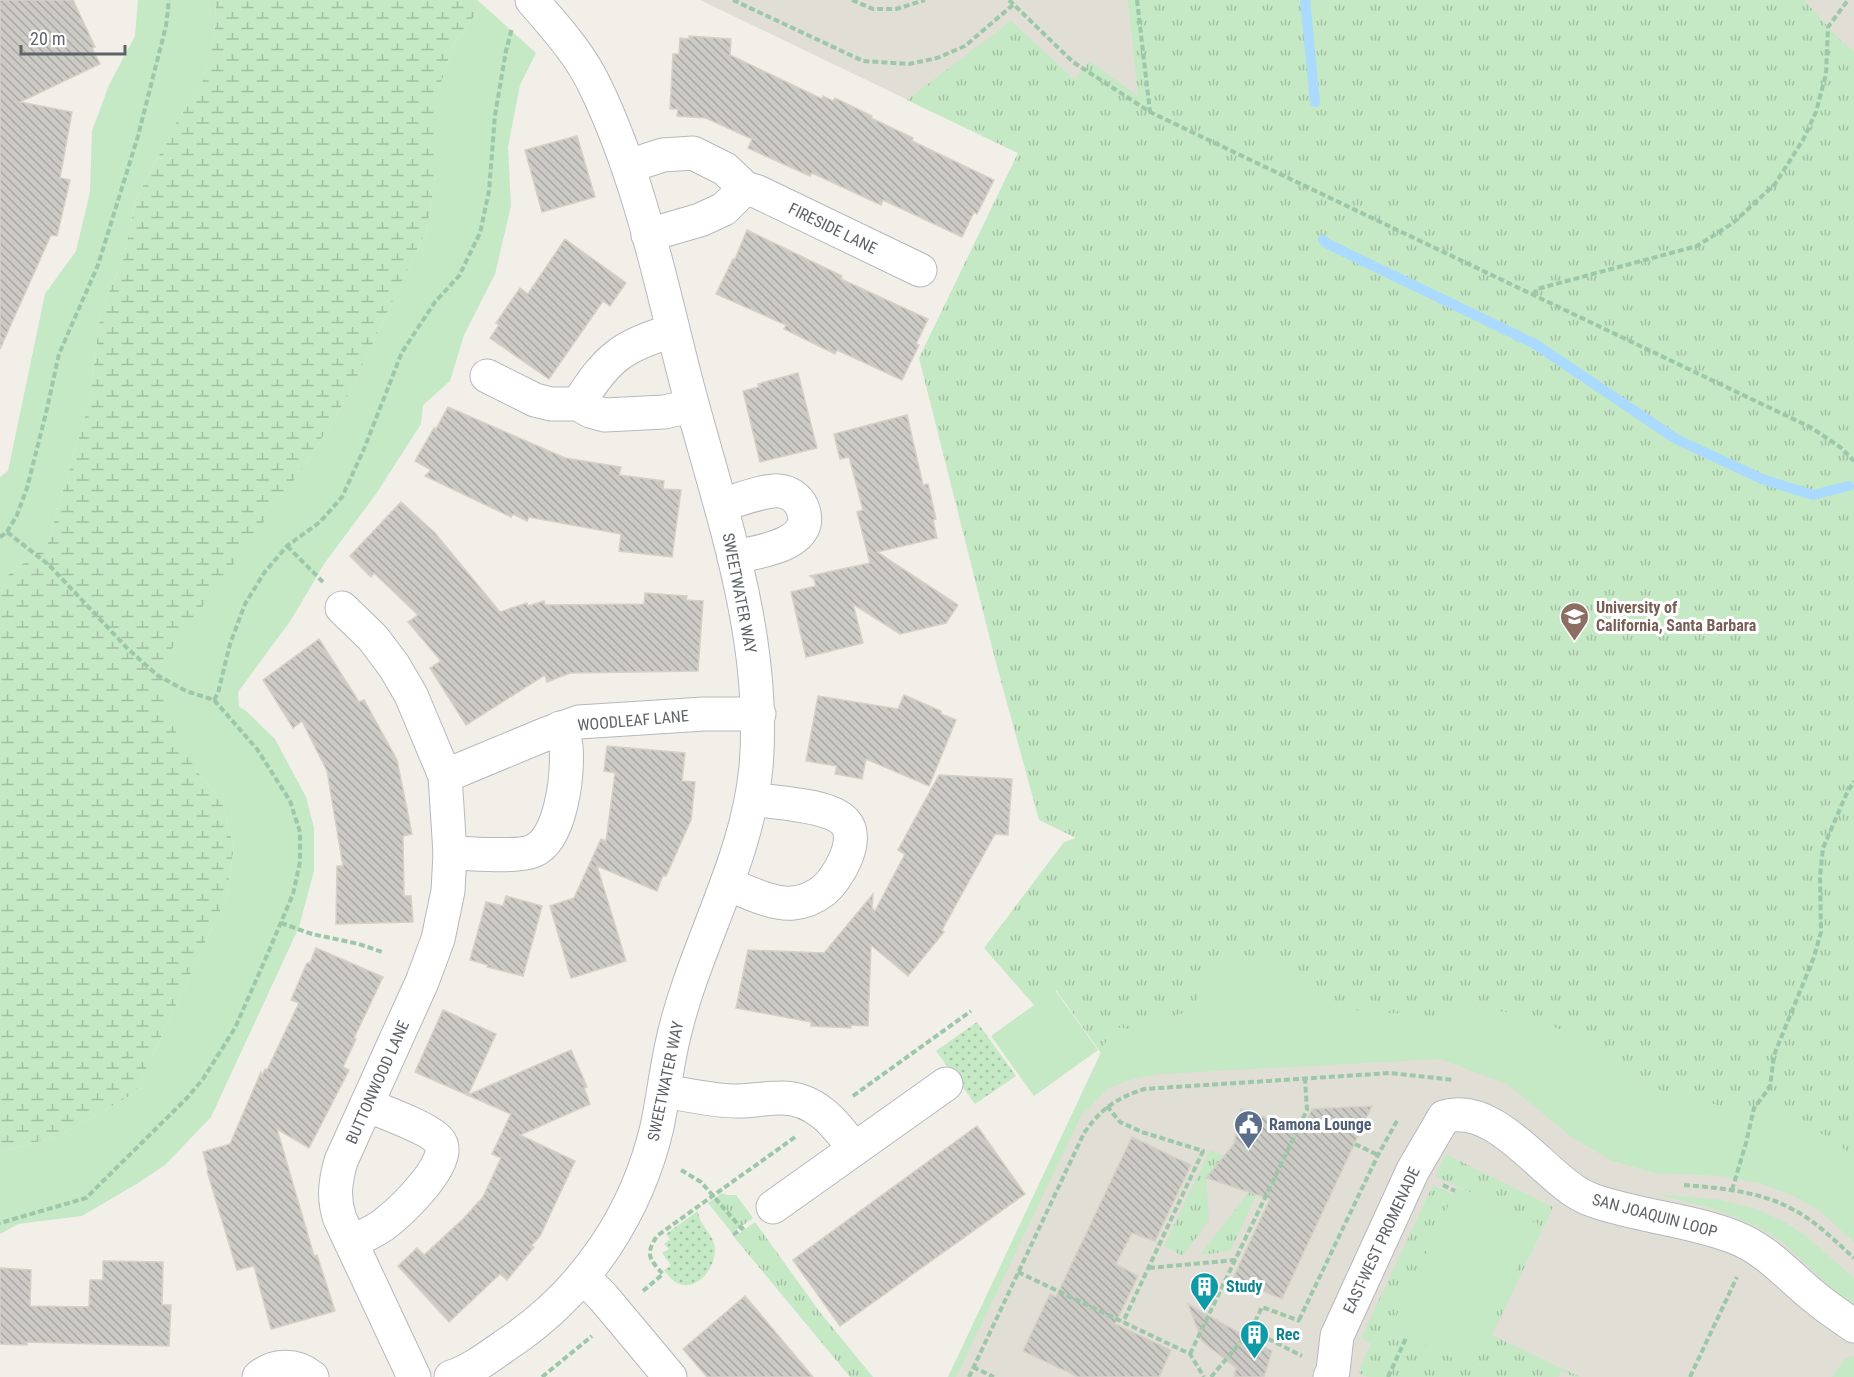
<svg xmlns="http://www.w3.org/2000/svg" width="1854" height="1377" font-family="'Roboto Condensed',sans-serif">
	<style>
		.education { fill: #e1ded6 }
		.grass { fill: url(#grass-tufts) }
		.wetland { fill: url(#wetland-marsh) }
		.park { fill: url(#park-dots) }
		.garden { fill: #c5e8c5 }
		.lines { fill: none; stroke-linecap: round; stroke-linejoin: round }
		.stream { stroke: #aadaff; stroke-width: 10 }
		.building { fill: url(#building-back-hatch); stroke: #d6d1c6; stroke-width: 1.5 }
		.street-casing { stroke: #b5b8bc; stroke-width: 35 }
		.path { stroke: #9cc7a9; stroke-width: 4; stroke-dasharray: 6 3; stroke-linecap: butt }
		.street { stroke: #fff; stroke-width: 33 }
		.labels { text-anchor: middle; stroke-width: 6; stroke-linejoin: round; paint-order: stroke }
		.street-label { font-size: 16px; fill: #5f6368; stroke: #fff }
		.education-label { font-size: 16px; font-weight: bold; fill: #785e54; stroke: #fff; text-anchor: start }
		.service-label { font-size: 16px; font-weight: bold; fill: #4e5e75; stroke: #fff; text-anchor: start }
		.culture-label { font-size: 16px; font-weight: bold; fill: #0d838f; stroke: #fff; text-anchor: start }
	</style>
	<defs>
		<pattern id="grass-tufts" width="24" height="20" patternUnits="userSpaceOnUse" patternTransform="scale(1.5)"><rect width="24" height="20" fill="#c5e8c5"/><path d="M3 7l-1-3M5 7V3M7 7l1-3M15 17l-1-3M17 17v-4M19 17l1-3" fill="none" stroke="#a3c0a4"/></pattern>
		<pattern id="wetland-marsh" width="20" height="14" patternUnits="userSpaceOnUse" patternTransform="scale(1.5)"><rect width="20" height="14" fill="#c5e8c5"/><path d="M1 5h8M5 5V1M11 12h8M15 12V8" fill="none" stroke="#a3c0a4"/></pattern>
		<pattern id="park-dots" width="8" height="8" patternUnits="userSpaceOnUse" patternTransform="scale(1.5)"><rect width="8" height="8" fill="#c5e8c5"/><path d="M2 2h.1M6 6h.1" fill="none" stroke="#a3c0a4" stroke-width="1.8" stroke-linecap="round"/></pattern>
		<pattern id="building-back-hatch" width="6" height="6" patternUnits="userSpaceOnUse" patternTransform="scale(1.5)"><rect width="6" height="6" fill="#cccac5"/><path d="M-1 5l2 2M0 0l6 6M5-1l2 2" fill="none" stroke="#a9a8a4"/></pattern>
	</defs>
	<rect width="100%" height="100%" fill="#f1efe8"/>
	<!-- education -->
	<polygon class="education" points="700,0 1854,0 1854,1377 952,1377 1113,1027 1018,153"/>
	<!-- grass -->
	<g class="grass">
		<polygon points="1128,0 1804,0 1839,39 1854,51 1854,1157 1826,1136 1778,1115 1736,1110 1660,1090 1618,1068 1539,1019 1478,1007 1462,1008 1439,1030 1426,1016 1350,1010 1313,1001 1290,974 1273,963 1264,964 1239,954 1232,954 1213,978 1201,986 1196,1009 1165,1019 1143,1031 1113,1027 1101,1053 1056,990 1034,1005 984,948 1064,842 1076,838 1039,820 995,659 919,358 1018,153 907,100 1011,21 1075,80 1089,61 1138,96"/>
		<polygon points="1210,1150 1224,1156 1206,1178 1209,1220 1183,1256 1164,1246"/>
		<polygon points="1446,1154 1553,1207 1492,1335 1580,1377 1574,1377 1561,1371 1558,1377 1368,1377 1358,1373 1371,1343 1361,1338 1433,1185 1454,1195 1391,1328 1470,1366 1538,1224 1435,1176"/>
		<polygon points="1263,1174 1265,1177 1230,1251 1200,1255"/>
		<polygon points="722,1193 727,1195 736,1195 753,1218 732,1233 708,1203"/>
		<polygon points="755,1222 819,1311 873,1377 850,1377 734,1237"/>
	</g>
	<!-- wetland -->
	<polygon class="wetland" points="216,0 477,0 483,5 453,44 436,100 436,175 427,229 347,398 305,465 194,767 222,802 234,847 226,898 135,1093 59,1136 0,1152 0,581 47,545 89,403 101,309 123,260 136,199 177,121 201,86 214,40"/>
	<!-- park -->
	<g class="park">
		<polygon points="977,1022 1016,1076 975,1104 936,1051"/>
		<path d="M698,1211c1,15 16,23 17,37 1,18 -17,45 -38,35 -5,-2 -9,-8 -13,-13l7,-5 -9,-12 7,-4 -5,-5 6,-5 -4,-5z"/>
	</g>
	<!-- garden -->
	<g class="garden">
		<polygon points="138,0 216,0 214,40 201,86 177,121 136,199 123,260 101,309 89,403 47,545 0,581 0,477 8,471 45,294 76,251 90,192 92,131 109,85 135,36"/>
		<polygon points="483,5 536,53 520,85 508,147 511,206 495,274 464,335 450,381 423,405 421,424 376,494 324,564 291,620 238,692 239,707 245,710 275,739 306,797 314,828 314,871 299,927 211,1117 165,1165 138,1183 82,1216 18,1224 0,1234 0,1152 59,1136 135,1093 226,898 234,847 222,802 194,767 164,709 163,661 305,465 347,398 427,229 436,175 436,100 453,44"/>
		<polygon points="1232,954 1239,954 1264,964 1273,963 1290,974 1314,1001 1350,1010 1427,1016 1437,1022 1439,1029 1462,1008 1478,1007 1539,1019 1571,1035 1618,1068 1660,1090 1736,1110 1778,1115 1826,1136 1854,1157 1854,1242 1820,1211 1794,1196 1762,1184 1722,1176 1655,1173 1610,1160 1573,1138 1507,1084 1440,1059 1160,1074 1133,1079 1108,1088 1081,1116 956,1377 948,1377 1113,1027 1143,1031 1165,1019 1196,1009 1201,986 1213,978"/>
		<polygon points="1055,990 1098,1050 1034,1096 991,1036"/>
		<polygon points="1457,1187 1538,1224 1471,1367 1391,1328"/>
		<polygon points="1654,1194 1721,1200 1756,1209 1785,1222 1807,1237 1854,1278 1854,1304 1829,1286 1782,1242 1758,1227 1715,1209"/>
		<polygon points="1851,1356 1854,1356 1854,1377 1832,1377 1844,1360"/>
	</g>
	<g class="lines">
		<!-- stream -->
		<g class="stream">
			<polyline points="1305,0 1315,102"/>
			<polyline points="1323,240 1326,243 1535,344 1676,439 1762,479 1813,495 1849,486"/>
		</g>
	</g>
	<!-- building -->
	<g class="building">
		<polygon points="0,0 73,0 95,47 92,48 100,64 20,102 72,112 60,178 70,180 57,236 51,235 0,349"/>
		<polygon points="689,36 731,39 730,55 822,99 823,96 833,101 835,98 872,116 871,118 913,138 912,141 994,180 977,214 974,212 962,237 883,200 881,205 812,173 810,176 748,148 752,139 706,118 677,116 678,109 670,109 673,54 679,54 680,38 689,39"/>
		<polygon points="577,136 595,197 542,212 525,150"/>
		<polygon points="747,230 842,276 841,279 928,319 916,344 919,345 902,380 837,350 835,354 784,329 786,325 716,294 733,259 735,259"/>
		<polygon points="565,239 626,283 610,306 603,301 549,379 490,338 499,325 496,323 520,288 528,294"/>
		<polygon points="798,373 817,448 760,462 743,391 759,387 758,384"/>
		<polygon points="448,407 565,458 621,467 619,475 664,481 663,489 681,490 672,557 619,551 621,534 529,517 527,521 513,514 511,517 425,476 431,470 415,461 434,428 436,429"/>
		<polygon points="907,415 923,485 928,484 936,519 933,520 937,538 877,552 958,605 946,623 900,634 853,604 863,643 806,657 791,592 816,586 814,579 810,576 870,563 857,512 863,510 849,457 840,459 834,434"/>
		<polygon points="401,502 435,533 500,612 527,603 528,606 544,601 545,605 644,604 645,593 687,596 686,600 703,601 698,671 570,673 547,682 545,675 466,725 430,668 441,661 408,622 418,615 374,573 371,577 350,556"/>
		<polygon points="319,639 359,702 364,700 397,760 412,834 403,836 404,896 411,896 413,922 336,924 337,866 343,866 327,771 302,721 293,728 263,680"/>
		<polygon points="904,695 941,711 941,714 956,720 929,786 866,759 862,779 835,774 837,766 806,761 818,696 898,709"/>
		<polygon points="607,746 685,753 682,781 695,782 691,820 666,876 663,875 657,891 597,866 626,961 571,978 550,906 574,898 601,839 606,841 615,773 604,771"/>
		<polygon points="939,775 1012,779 1008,835 995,834 942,930 944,932 908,976 871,945 868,1026 851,1025 851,1028 811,1026 811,1022 736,1008 748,950 824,953 873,894 872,908 875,911 905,854 898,850"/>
		<polygon points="506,896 542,906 523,976 487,967 488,965 470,960 486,902 503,906"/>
		<polygon points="316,948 383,977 354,1038 356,1039 343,1067 349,1070 309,1148 277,1129 314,1256 317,1255 335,1311 271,1329 254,1266 237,1270 207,1171 208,1170 203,1152 230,1144 261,1072 262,1076 265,1069 267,1070 299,1003 291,1000 307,963 310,963"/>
		<polygon points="443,1010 496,1034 468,1095 571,1050 587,1087 584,1088 590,1104 520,1135 575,1161 540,1236 531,1246 534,1247 507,1280 500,1274 449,1322 398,1266 417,1248 424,1255 463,1219 483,1197 501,1158 492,1154 511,1114 415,1072"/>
		<polygon points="1372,1106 1282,1299 1233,1278 1270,1199 1206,1178 1234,1144 1241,1109 1302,1130 1312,1109"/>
		<polygon points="977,1126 1025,1194 840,1326 793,1260"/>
		<polygon points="1132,1137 1191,1165 1155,1241 1132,1233 1116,1264 1138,1276 1115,1324 1171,1350 1159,1377 1078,1377 1023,1351 1050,1294 1056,1297"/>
		<polygon points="103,1261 163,1262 162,1305 171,1305 169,1346 27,1342 27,1345 0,1344 0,1268 31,1270 30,1306 87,1307 89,1306 90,1280 103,1280"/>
		<polygon points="745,1296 813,1377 707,1377 683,1349"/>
		<polygon points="1188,1304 1272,1351 1264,1377 1234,1377 1236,1368 1202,1341"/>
	</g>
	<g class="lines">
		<defs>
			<g id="street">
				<polyline points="629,166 663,155 693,153 725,169 745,188 758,192 920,270"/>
				<polyline points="648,235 700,220 724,209 745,188"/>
				<polyline points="487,376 535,400 551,404 578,404 590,411 605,415 664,412 692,406"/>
				<path d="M578,404c28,-45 44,-59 95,-73"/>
				<path d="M721,505c16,-4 44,-16 59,-14 9,1 18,7 22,16 16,38 -45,45 -68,50"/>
				<path d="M342,608l31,30 21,28 17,29 34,81 5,77 -2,38 -10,48 -16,43 -81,179c-6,21 -8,38 -1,58l74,158"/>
				<polyline points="445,776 546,734 579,722 704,714 759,714"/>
				<path d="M450,853c20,0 67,5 83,-2 29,-12 35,-78 33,-105 -1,-6 -4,-12 -6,-18"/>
				<path d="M727,884c19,7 45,21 66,19 11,-1 22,-6 30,-12 15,-12 38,-52 22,-69 -16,-18 -70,-19 -93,-23"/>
				<path d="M664,1091c25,4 49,10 74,10 14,0 28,-3 42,-3 35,-1 56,26 74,51"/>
				<polyline points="773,1207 946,1084"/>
				<path d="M351,1242c12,-6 26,-11 36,-20 15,-12 66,-60 53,-80 -8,-13 -57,-30 -73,-37"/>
				<polyline points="584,1278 603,1297 670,1377"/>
				<path d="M259,1377c16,-13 37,-13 53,0"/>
				<path d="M451,1377c24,-8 44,-25 65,-39 72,-51 121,-126 141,-211 6,-28 9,-56 15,-83 20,-94 75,-180 84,-277 11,-131 -36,-257 -69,-382 -26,-100 -46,-204 -92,-299 -15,-32 -40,-59 -63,-86"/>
				<path d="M1330,1377l3,-6 4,-35 76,-166 31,-53c48,-15 93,49 129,73 14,10 30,14 46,18 37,10 80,15 115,29 34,13 55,40 83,62 12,10 25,18 37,27"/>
			</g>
		</defs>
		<!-- street casing -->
		<use href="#street" class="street-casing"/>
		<!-- path -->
		<g class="path">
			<polyline points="733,0 863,61 909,64 937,58 965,46 1014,4"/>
			<polyline points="852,0 873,9 896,9 925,0"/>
			<polyline points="1009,0 1073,62 1150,112 1810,427 1840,447 1854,461"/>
			<polyline points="1137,0 1150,112"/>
			<polyline points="1533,295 1537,289 1697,246 1733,223 1775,184 1803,140 1816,112 1826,74 1828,27 1848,0"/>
			<polyline points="7,532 17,515 27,488 46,413 59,354 98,265 138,136 166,26 169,0"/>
			<polyline points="0,537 7,532 49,565 128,649 157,675 186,691 214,700 257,749 290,801 300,832 300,862 293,894 265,960 235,1028 203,1079 187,1098 86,1198 0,1223"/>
			<polyline points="287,546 323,582"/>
			<polyline points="214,700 218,693 230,644 245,604 264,573 287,546 320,522 342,497 364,449 402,352 435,302 459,276 480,233 489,191 495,115 506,51 512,28"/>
			<polyline points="281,923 312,934 359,944 382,952"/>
			<polyline points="853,1096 971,1011"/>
			<polyline points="1107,1106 1120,1122 1142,1132 1203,1151 1123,1322"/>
			<polyline points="1355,1144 1378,1155"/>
			<polyline points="681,1170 701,1182 742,1229"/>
			<polyline points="1443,1185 1455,1191"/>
			<path d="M1684,1185c36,3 75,6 108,24 24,12 43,32 62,49"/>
			<polyline points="1732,1190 1746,1143 1754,1108 1770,1087 1774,1055 1814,957 1821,932 1820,876 1823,848 1846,795 1854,781"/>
			<polyline points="733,1235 744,1227"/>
			<polyline points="1149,1268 1236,1260"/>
			<polyline points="1018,1272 1190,1354 1204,1377"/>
			<path d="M643,1291l20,-17c-14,-15 -18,-20 -6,-38l138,-99"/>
			<polyline points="1299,1320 1378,1155 1398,1119"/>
			<polyline points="1251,1330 1262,1307 1300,1321"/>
			<polyline points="1190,1354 1307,1110 1305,1079"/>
			<polyline points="973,1367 994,1377"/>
			<polyline points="542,1377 592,1336"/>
			<path d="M969,1377l115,-244c18,-25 31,-34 60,-44l246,-16 64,7"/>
			<polyline points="1211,1377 1251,1330 1302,1356"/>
			<polyline points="1388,1377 1407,1336"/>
			<polyline points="1690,1377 1737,1277"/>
		</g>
		<!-- street -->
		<use href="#street" class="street"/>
	</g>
	<!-- icons -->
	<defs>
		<symbol id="university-pin" viewBox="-11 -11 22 30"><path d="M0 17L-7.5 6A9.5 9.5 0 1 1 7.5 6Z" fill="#8d6e63" stroke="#fff"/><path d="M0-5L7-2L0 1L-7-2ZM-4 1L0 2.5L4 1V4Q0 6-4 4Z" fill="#fff"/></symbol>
		<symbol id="civic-pin" viewBox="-11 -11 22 30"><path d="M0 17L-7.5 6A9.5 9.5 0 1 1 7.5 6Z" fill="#5c6f8a" stroke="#fff"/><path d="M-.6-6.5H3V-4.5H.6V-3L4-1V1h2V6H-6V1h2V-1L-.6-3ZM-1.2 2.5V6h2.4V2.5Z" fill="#fff"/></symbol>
		<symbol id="building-pin" viewBox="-11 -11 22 30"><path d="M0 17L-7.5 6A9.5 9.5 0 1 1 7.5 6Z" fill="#0f9aa8" stroke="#fff"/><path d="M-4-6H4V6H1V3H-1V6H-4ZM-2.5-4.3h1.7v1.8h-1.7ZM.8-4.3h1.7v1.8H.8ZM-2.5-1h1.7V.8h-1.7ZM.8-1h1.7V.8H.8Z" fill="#fff"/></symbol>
	</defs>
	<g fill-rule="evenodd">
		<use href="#university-pin" x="1558" y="600" width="33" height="45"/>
		<use href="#civic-pin" x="1232" y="1108" width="33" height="45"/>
		<use href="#building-pin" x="1188" y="1270" width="33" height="45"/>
		<use href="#building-pin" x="1238" y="1318" width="33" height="45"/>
	</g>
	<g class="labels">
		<!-- street labels -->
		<g class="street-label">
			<text transform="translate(833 228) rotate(26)" y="6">FIRESIDE LANE</text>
			<text transform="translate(740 593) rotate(79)" y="6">SWEETWATER WAY</text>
			<text transform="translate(633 720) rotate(-5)" y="6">WOODLEAF LANE</text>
			<text transform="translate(665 1081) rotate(-78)" y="6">SWEETWATER WAY</text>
			<text transform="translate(377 1082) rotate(-66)" y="6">BUTTONWOOD LANE</text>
			<text transform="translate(1655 1215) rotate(15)" y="6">SAN JOAQUIN LOOP</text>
			<text transform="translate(1381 1240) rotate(-65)" y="6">EAST-WEST PROMENADE</text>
		</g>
		<!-- education labels -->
		<g class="education-label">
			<text x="1596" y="613">University of<tspan x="1596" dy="18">California, Santa Barbara</tspan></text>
		</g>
		<!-- service labels -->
		<g class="service-label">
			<text x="1269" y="1130">Ramona Lounge</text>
		</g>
		<!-- culture labels -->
		<g class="culture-label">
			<text x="1226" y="1292">Study</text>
			<text x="1276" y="1340">Rec</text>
		</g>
	</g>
	<!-- scale -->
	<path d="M21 45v9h104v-9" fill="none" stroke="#5f6368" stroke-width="3"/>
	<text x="30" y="45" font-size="18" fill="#5f6368" stroke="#ffffff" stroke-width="4.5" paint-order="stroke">20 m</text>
</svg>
